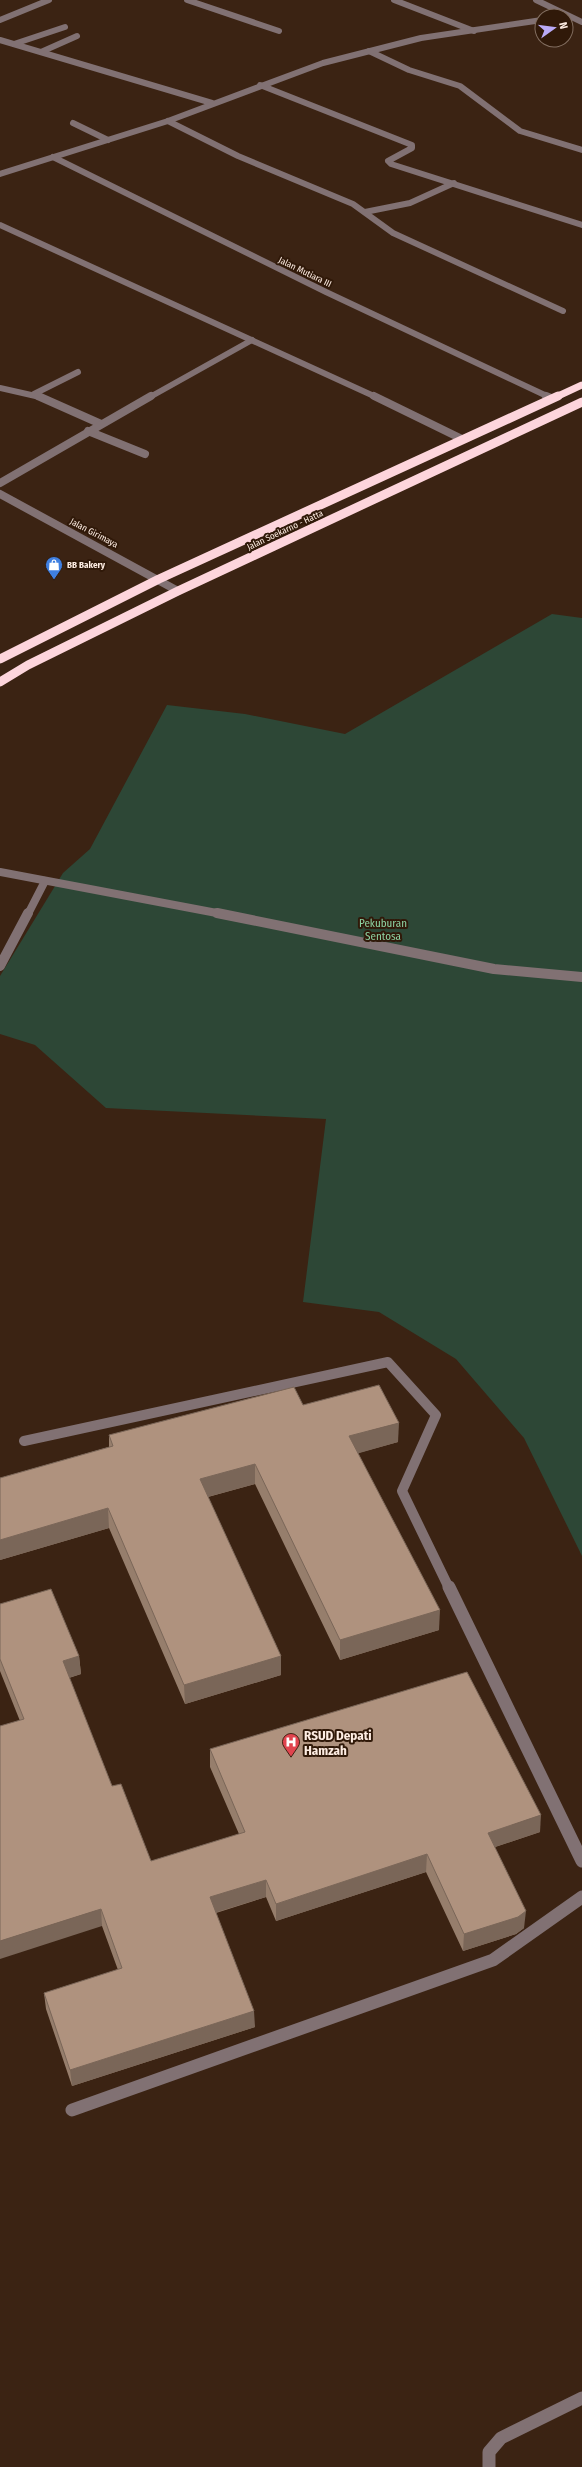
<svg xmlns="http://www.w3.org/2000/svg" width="582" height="2467" font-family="'Fira Sans Condensed',sans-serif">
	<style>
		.green { fill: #2d4736 }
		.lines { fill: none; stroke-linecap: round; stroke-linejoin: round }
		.minor-far3 { stroke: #817173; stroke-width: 6 }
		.minor-far2 { stroke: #817173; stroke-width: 8 }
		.minor-far1 { stroke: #817173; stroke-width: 10 }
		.minor { stroke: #817173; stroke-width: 13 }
		.highway-far1 { stroke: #fdd5dc; stroke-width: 7 }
		.highway { stroke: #fdd5dc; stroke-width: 9 }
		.wall { fill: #967e6c }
		.shaded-wall { fill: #7a6658 }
		.building { fill: #af927e; stroke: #7a6658 }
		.labels { text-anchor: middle; stroke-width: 4; stroke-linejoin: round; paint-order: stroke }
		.far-street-label { font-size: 9px; fill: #feede3; stroke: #301909 }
		.far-poi-label { font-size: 9px; font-weight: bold; fill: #feede3; stroke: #301909; text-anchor: start }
		.park-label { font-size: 11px; fill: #8dd3a3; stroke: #301909 }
		.near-poi-label { font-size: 13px; font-weight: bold; fill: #feede3; stroke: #301909; text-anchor: start }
	</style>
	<rect width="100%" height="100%" fill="#3b2313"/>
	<!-- green -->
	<polygon class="green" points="552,614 582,618 582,1556 524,1438 456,1359 379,1312 303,1302 326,1119 106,1108 35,1045 0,1034 0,976 63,873 90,849 167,705 245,714 345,734"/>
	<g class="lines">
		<!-- minor-far3 -->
		<g class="minor-far3">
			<polyline points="187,0 279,31"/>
			<polyline points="394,0 474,31"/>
			<polyline points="536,0 582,22"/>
			<polyline points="0,20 49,0"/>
			<polyline points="0,40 212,103"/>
			<polyline points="14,44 65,27"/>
			<polyline points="369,51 409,70 460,86 520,131 582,150"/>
			<polyline points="41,52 77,36"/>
			<polyline points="260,85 412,145 412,148 388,161 391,164 582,225"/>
			<polyline points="168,121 238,156 353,204 393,233 563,311"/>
			<polyline points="73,123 108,140"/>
			<polyline points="53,157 326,292 549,397"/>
			<polyline points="0,174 168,121 323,63 421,38 542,20"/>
			<polyline points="365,212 410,203 454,183"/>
			<polyline points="0,225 376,397"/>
			<polyline points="0,388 40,397"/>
			<polyline points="34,394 78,372"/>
			<polyline points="150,397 252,340"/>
		</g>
		<!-- minor-far2 -->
		<g class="minor-far2">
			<polyline points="38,396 101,424"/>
			<polyline points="374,396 462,439"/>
			<polyline points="546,396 551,398"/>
			<polyline points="88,431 145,454"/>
			<polyline points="0,483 151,396"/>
			<polyline points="0,494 178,591"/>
			<polyline points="0,872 222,914"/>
			<polyline points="28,914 45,881"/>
		</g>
		<!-- minor-far1 -->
		<g class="minor-far1">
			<polyline points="217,913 494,969 582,977"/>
			<polyline points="0,966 28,913"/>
			<polyline points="24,1441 388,1362 436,1415 402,1491 449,1588"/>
		</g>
		<!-- minor -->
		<g class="minor">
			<polyline points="449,1587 582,1861"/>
			<polyline points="72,2110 493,1960 582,1897"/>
			<polyline points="489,2467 489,2452 501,2438 582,2398"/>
		</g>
		<!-- highway-far1 -->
		<polyline class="highway-far1" points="556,397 582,385"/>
		<!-- highway -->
		<g class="highway">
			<polyline points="0,659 159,579 558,396"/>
			<polyline points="0,682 28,665 178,591 582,402"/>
		</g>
	</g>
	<!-- wall -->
	<g class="wall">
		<polygon points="303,1405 398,1442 358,1453 439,1630 340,1660 255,1484 208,1497 281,1656 281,1675 185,1704 109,1528 0,1560 0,1478 109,1447 109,1435"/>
		<polygon points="0,1604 79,1656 81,1674 69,1678 112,1786 151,1861 239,1834 210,1767 210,1749 540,1832 495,1847 524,1928 516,1934 463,1951 426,1872 276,1921 266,1897 216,1913 255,2027 72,2086 46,2009 44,1993 118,1970 102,1926 0,1671"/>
	</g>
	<!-- shaded-wall -->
	<g class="shaded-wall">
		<polygon points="399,1423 398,1442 349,1456 349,1436"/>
		<polygon points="255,1464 255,1484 200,1499 200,1479"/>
		<polygon points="108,1508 109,1528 0,1560 0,1540"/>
		<polygon points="440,1610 439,1630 340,1660 340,1640"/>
		<polygon points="79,1656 81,1674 65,1679 63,1661"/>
		<polygon points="281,1656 281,1675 185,1704 184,1685"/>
		<polygon points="541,1815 540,1832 486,1850 488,1833"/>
		<polygon points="427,1854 426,1872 276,1921 276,1904"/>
		<polygon points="266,1880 266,1897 211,1914 210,1897"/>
		<polygon points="101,1909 102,1926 0,1959 0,1941"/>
		<polygon points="526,1911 524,1928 516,1934 463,1951 464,1934"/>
		<polygon points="254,2011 255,2027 72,2086 70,2070"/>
	</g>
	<!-- building -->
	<g class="building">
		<polygon points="379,1385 399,1423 349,1436 440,1610 340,1640 255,1464 200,1479 281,1656 184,1685 108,1508 0,1540 0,1478 113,1446 109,1435 294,1387 303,1405"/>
		<polygon points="51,1589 79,1656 63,1661 112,1786 121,1784 151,1861 245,1832 210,1749 467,1672 541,1815 488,1833 526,1911 518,1917 464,1934 427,1854 276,1904 266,1880 210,1897 254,2011 70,2070 44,1993 122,1968 101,1909 0,1941 0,1726 24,1719 0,1659 0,1604"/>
	</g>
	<!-- icons -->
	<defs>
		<symbol id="shop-pin" viewBox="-11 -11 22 30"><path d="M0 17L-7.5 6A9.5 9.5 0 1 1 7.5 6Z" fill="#3f7fe0" stroke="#301909"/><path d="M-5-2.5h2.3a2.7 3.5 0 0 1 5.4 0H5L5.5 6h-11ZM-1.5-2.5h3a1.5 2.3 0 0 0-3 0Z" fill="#fff"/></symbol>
		<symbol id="hospital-pin" viewBox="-11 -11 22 30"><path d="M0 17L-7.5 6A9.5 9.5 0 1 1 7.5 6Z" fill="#e0444e" stroke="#301909"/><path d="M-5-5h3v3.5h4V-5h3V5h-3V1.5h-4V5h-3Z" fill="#fff"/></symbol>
	</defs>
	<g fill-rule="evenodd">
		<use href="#shop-pin" x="44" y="555" width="20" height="27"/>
		<use href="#hospital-pin" x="281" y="1732" width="20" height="27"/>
	</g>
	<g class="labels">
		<!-- far-street labels -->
		<g class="far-street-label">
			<text transform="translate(305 272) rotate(26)" y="3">Jalan Mutiara III</text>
			<text transform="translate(285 530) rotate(-25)" y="3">Jalan Soekarno - Hatta</text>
			<text transform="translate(94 533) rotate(28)" y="3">Jalan Girimaya</text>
		</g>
		<!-- far-poi labels -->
		<g class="far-poi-label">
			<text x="67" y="568">BB Bakery</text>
		</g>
		<!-- park labels -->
		<g class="park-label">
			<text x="383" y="927">Pekuburan<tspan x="383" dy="13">Sentosa</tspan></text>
		</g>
		<!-- near-poi labels -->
		<g class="near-poi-label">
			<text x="304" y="1740">RSUD Depati<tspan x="304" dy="15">Hamzah</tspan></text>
		</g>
	</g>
	<!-- north arrow -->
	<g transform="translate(554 28) rotate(76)"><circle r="19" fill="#301909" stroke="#826e60"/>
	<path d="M0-3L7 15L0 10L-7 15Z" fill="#baaaf6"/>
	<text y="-6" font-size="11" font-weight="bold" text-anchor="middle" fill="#feede3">N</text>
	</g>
</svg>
